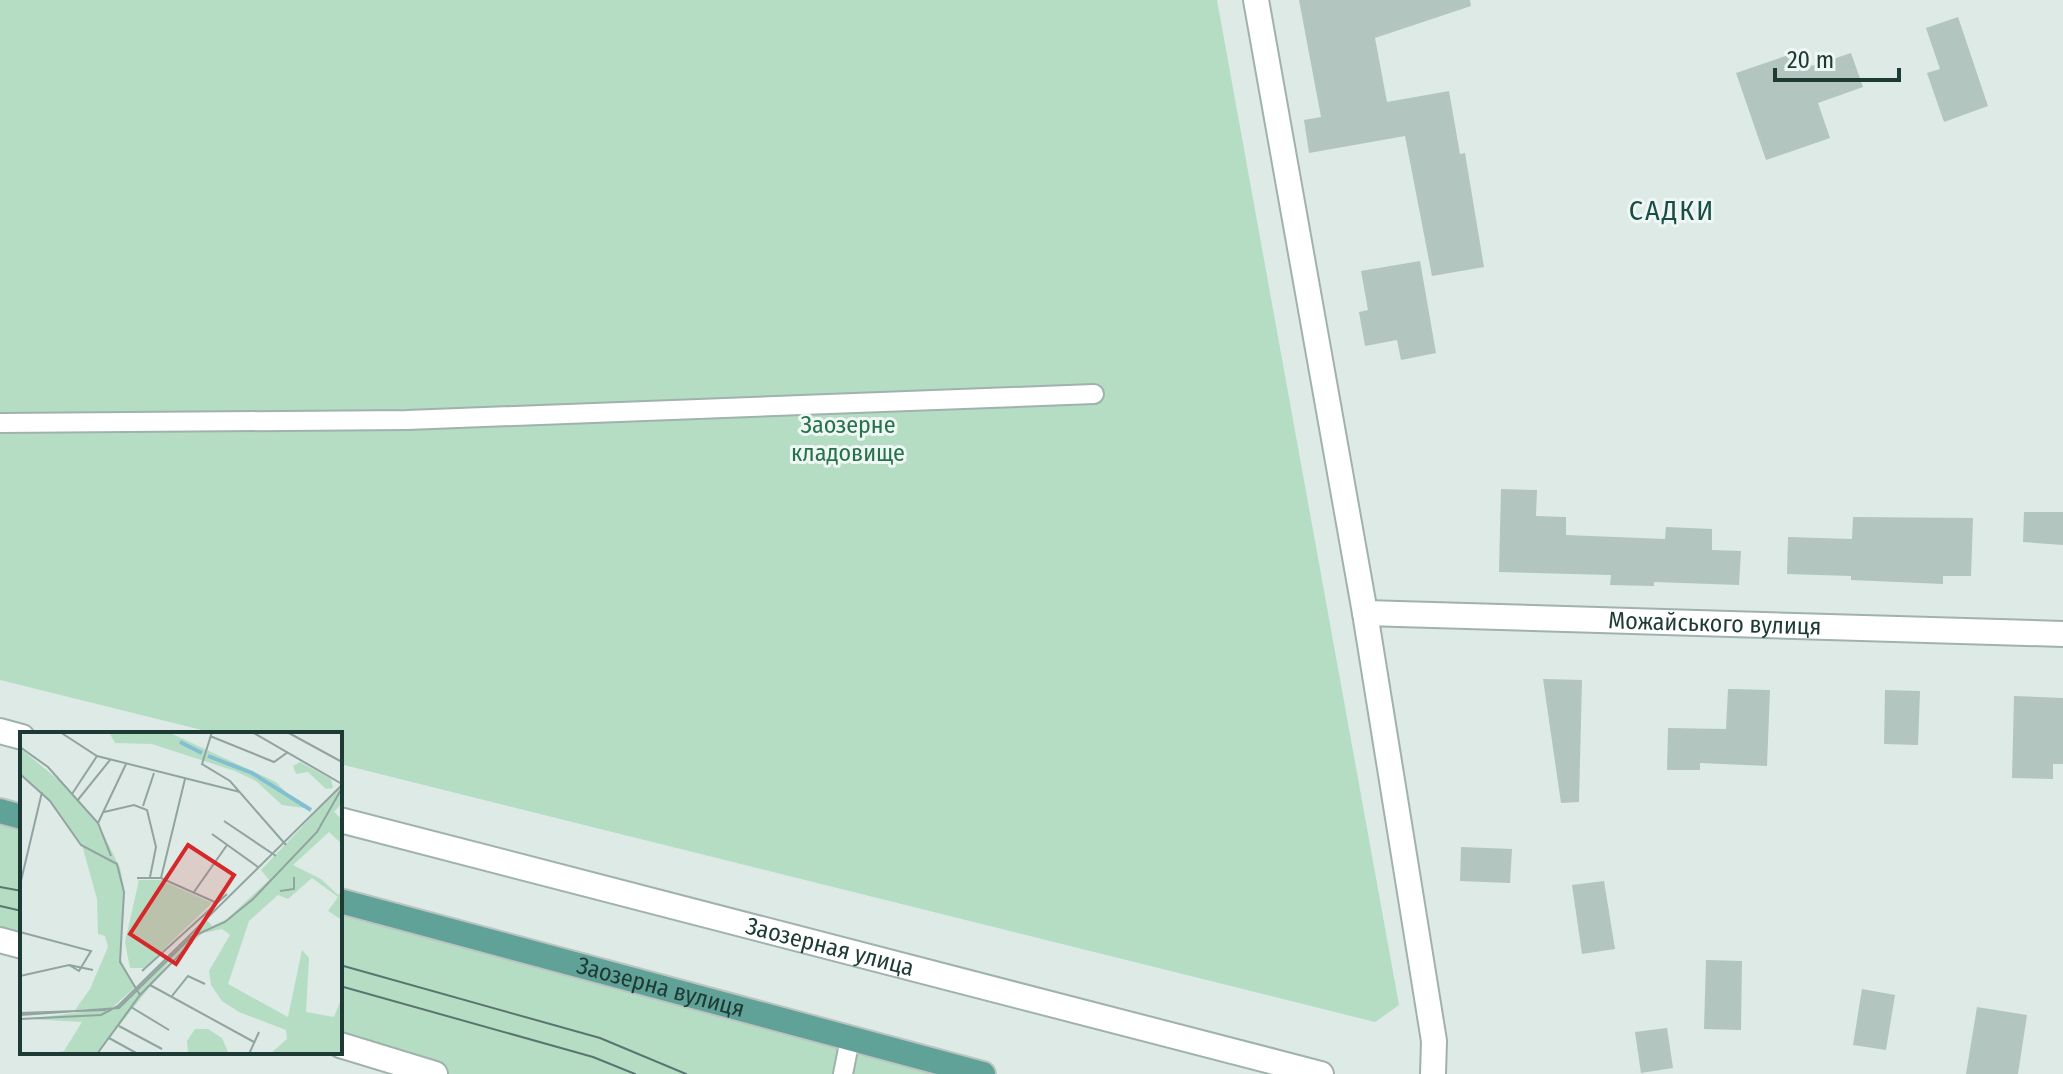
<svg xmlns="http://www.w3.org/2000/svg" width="2063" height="1074" font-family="'Fira Sans Condensed',sans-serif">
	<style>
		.green { fill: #b5ddc3 }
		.building { fill: #b3c5bf }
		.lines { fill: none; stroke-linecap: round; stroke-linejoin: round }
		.lane-casing { stroke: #a0b2ad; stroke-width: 22 }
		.street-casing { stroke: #a0b2ad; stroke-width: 28 }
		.primary-casing { stroke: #bcc4c2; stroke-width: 28 }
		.lane { stroke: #fff; stroke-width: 18 }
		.street { stroke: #fff; stroke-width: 24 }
		.primary { stroke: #60a297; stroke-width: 24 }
		.tram { stroke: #587671; stroke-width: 2 }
		.labels { text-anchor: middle; stroke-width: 6; stroke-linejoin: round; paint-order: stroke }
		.park-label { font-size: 24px; fill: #27724b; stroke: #eef7f3 }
		.street-label { font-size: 24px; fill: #1e3a35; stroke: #eef7f3 }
		.quarter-label { font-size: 28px; letter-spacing: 2px; fill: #1a4d45; stroke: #eef7f3 }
		.inset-river { fill: none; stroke: #82bfd3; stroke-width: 4 }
		.inset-road { fill: none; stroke: #91a49f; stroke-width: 2 }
		.view { fill: #d62828; fill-opacity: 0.15; stroke: #d62828; stroke-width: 4 }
		.inset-edge { fill: none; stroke: #1e3a35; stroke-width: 4 }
	</style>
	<rect width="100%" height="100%" fill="#ddeae6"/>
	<!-- green -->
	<g class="green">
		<polygon points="0,0 1217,0 1399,1005 1375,1022 340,764 340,734 218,734 0,680"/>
		<polygon points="0,815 22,819 22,946 0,940"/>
		<polygon points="340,903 978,1074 435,1074 340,1045"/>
	</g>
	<!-- building -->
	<g class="building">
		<polygon points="1299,0 1470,0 1471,6 1375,38 1387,102 1449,91 1460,154 1465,153 1484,267 1432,276 1405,136 1309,153 1304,120 1321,117"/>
		<polygon points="1958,17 1988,106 1944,122 1927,73 1940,69 1926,28"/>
		<polygon points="1806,49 1812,66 1851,53 1863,87 1818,103 1830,138 1766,160 1736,73"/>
		<polygon points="1420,261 1436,353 1401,360 1397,340 1365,346 1359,312 1368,310 1361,271"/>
		<polygon points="1501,489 1537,490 1536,516 1566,517 1566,535 1665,539 1666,527 1712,529 1712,550 1741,551 1739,585 1654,582 1654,586 1610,585 1611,575 1499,572"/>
		<polygon points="2024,512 2063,512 2063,545 2023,542"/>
		<polygon points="1853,517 1973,518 1971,576 1943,576 1943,584 1851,580 1851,576 1787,574 1788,537 1852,539"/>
		<polygon points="1543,679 1582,680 1579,802 1561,803"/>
		<polygon points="1728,689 1770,690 1767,766 1700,763 1700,770 1667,770 1668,728 1726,729"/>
		<polygon points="1885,690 1920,691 1918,745 1884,744"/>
		<polygon points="2014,696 2063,698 2063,764 2053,764 2053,779 2012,778"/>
		<polygon points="1461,847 1512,849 1510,883 1460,881"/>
		<polygon points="1604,881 1615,949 1582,954 1572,885"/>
		<polygon points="1706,960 1742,961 1741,1030 1704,1029"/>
		<polygon points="1862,989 1895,995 1886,1050 1853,1045"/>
		<polygon points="1977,1007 2027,1015 2018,1074 1966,1074"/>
		<polygon points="1667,1028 1673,1068 1641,1073 1635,1032"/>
	</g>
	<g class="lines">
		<defs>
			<g id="lane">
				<polyline points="0,423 407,420 1094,394"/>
				<polyline points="843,1074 850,1039"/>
			</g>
			<g id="street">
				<polyline points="1256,0 1365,613 1434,1041 1433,1074"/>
				<path id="s1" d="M1365,613l698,21"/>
				<polyline points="0,731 22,737"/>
				<path id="s2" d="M340,820l981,254"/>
				<polyline points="0,940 22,946"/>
				<polyline points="340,1045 435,1074"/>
			</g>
			<g id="primary">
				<polyline points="0,811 22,817"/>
				<path id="s3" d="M340,901l643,173"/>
			</g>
		</defs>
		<!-- lane casing -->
		<use href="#lane" class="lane-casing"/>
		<!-- street casing -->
		<use href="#street" class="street-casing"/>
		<!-- primary casing -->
		<use href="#primary" class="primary-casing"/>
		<!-- lane -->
		<use href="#lane" class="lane"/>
		<!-- street -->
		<use href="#street" class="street"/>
		<!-- primary -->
		<use href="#primary" class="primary"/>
		<!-- tram -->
		<g class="tram">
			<polyline points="0,887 22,891"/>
			<polyline points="0,906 22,911"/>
			<polyline points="340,965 600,1038 686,1074"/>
			<polyline points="340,986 593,1057 635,1074"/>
		</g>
	</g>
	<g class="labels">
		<!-- park labels -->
		<g class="park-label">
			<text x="848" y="433">Заозерне<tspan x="848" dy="28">кладовище</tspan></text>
		</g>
		<!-- street labels -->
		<g class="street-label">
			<text dy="8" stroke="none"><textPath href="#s1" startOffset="350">Можайського вулиця</textPath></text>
			<text dy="8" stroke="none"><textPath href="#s2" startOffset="506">Заозерная улица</textPath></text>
			<text dy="8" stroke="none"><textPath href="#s3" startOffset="332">Заозерна вулиця</textPath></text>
		</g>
		<!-- quarter labels -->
		<g class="quarter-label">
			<text x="1672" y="220">САДКИ</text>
		</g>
	</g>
	<!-- overview -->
	<g transform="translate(20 732)">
		<rect width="322" height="322" fill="#ddeae6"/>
		<path d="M89,0h59l108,50 20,20 16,7 -30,-4 -26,-24 -21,-10 -83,-27 -37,-1zM0,16l42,35 36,40 22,45 4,19 -4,71 15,29 -23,21 -37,2 15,-21 18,-42 -3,-11 -7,-2 -1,-35 -15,-54 -28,-40 -34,-32zM280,30l31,17 2,9 -7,1 -18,-17 -12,2 -3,-8zM322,53v18l-8,9 8,7v25l-13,-12 -36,33 28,14 17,16 4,-4v29l-14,-9 10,-14 -26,-19 -24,21 -10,-4 -29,26 -21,63 60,33 14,-67 7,8 -3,54 28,5 8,-20v57h-72l17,-15 -1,-9 -47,-18 -17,-11 -11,-16 -2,-14 21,-36 -8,-6 -19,4 -33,28 -73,93h-49l16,-3 18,-29 -53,-3 89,-12 88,-88 6,7 15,-7 42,-39 -8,-10zM119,148h22l51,23 -68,65h-14l-5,-26zM175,297h13l14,9 7,16h-41l-1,-13z" fill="#b5ddc3"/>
		<path class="inset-river" d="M160,10l22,11M188,24l44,17 59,37"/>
		<path class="inset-road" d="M40,0l37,24 143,36M192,0l-10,32 28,17 56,64M232,0l90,52M267,0l55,30M190,4l64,26 14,-10M0,15l28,20 50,56 13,33M0,42l30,27 31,44 36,19 7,28 -4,70 20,33M52,62l25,-38M57,69l33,-41M123,74l11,-33M84,80l30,-7 13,5 9,37 -6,30M204,89l52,35M78,91l28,-59M192,102l46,33M117,146h24l56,25M141,146l24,-99M0,153l22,-93M260,159l14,-2v-12M174,160l33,-47M0,200l71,19 -12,20 -10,-6 -49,11M49,233l24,5M122,239l85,-77M130,253l104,57M152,264l16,-20 17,8M111,275l38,23M0,281l86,-3M0,283l99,-7 72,-71 34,-15 28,-23 64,-67 25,-44M0,287l81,-4 17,-9 224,-221M99,294l43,23M89,306l29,16M77,322l43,-59 52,-53M229,322l10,-22"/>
		<path class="view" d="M168,113l46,30 -58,89 -46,-30z"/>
		<rect width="322" height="322" class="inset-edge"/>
	</g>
	<!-- scale -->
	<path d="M1775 68v12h124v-12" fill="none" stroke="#1e3a35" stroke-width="4"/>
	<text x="1787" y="68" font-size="24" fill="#1e3a35" stroke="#eef7f3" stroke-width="6" paint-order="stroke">20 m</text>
</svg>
